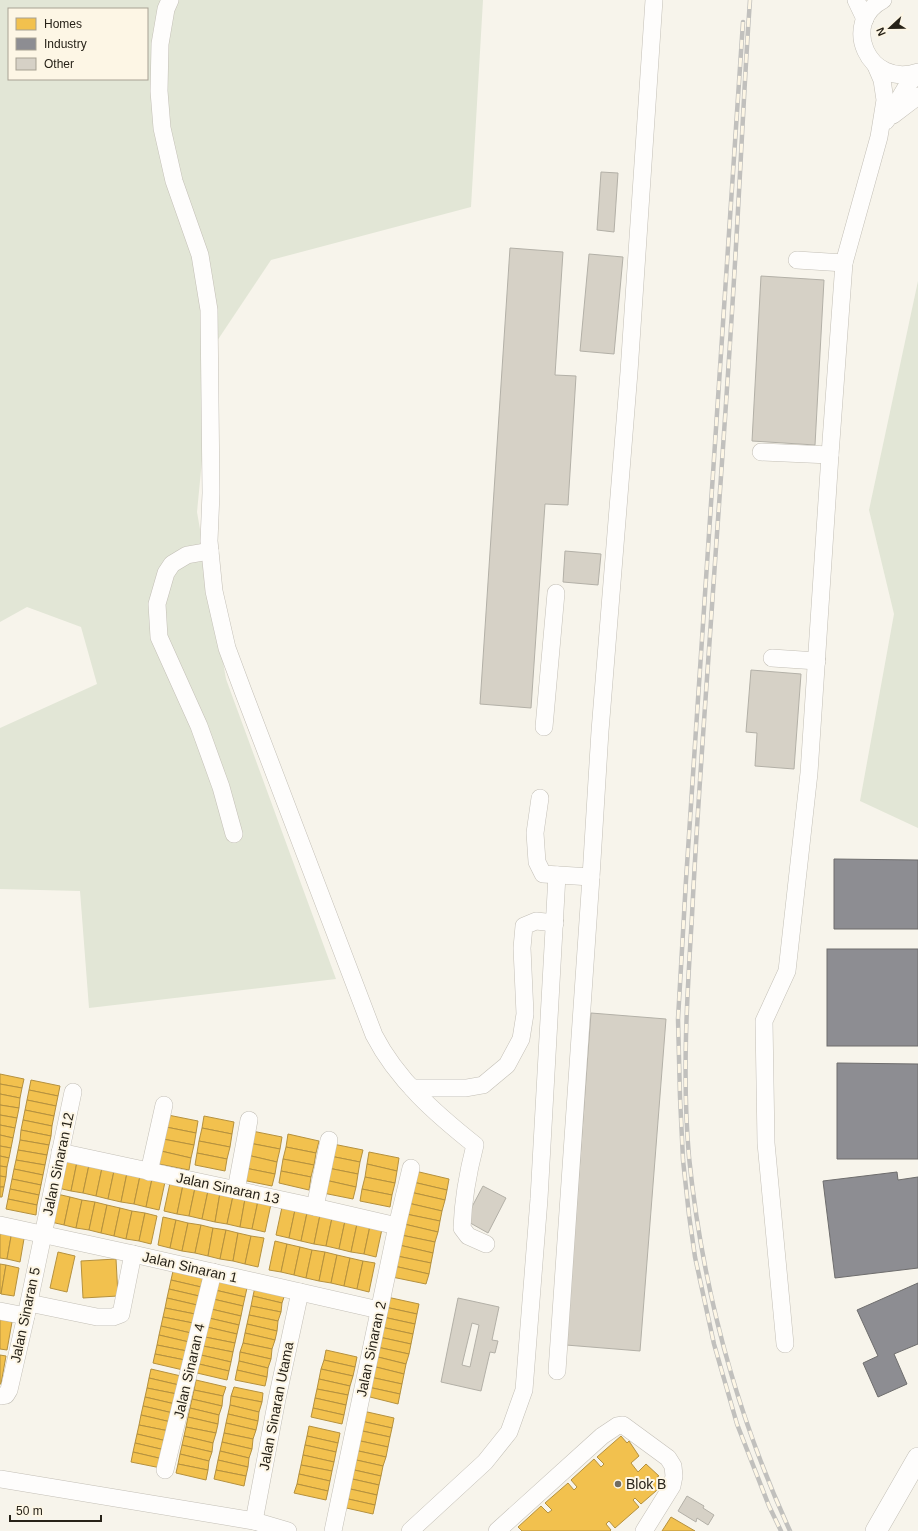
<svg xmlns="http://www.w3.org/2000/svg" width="918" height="1531" font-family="Helvetica,sans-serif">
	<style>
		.green { fill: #e2e6d6; fill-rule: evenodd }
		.homes { fill: #f2c14e; stroke: #b5913e }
		.industry { fill: #8d8d92; stroke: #6e6d6d }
		.building { fill: #d6d1c6; stroke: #b3b0a7; fill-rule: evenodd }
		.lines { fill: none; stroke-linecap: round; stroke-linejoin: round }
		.minor-casing { stroke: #c3bfb6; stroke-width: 18 }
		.major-casing { stroke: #c3bfb6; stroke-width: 22 }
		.minor { stroke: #fefdfc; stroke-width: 17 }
		.major { stroke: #fefdfc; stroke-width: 21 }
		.rail-casing { stroke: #c1c0bd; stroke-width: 4.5 }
		.rail { stroke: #fdf6e5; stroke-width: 3; stroke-dasharray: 9; stroke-linecap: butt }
		.poi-dot { fill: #706c62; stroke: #fdf6e5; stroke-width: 1.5 }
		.labels { text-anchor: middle; stroke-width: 4; stroke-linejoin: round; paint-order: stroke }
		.street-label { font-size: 14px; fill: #272218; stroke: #fdf6e5 }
		.poi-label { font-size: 14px; fill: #272218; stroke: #fdf6e5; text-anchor: start }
	</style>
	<rect width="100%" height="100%" fill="#f7f4eb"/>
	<!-- green -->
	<g class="green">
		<path d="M0,0h483l-12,207 -200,53 -58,87 -16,165 29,167 110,300 -247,29 -9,-117 -80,-2v-161l97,-44 -16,-57 -54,-20 -27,15zM9,9h138v70h-138z"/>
		<polygon points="918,281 918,828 860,801 894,614 869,510"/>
	</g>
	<!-- homes -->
	<g class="homes">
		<polygon points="0,1074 24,1079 22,1088 0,1084"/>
		<polygon points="31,1080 60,1086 58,1096 29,1090"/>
		<polygon points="0,1084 22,1088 20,1098 0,1094"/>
		<polygon points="29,1090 58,1096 56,1106 27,1100"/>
		<polygon points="0,1094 20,1098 19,1108 0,1105"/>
		<polygon points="27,1100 56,1106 54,1116 25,1110"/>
		<polygon points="0,1105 19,1108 17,1118 0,1115"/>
		<polygon points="25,1110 54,1116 52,1126 23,1120"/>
		<polygon points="0,1115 17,1118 15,1128 0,1125"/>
		<polygon points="168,1115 198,1121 196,1133 166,1127"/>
		<polygon points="204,1116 234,1122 232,1134 202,1128"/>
		<polygon points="23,1120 52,1126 51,1136 21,1130"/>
		<polygon points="0,1125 15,1128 13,1138 0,1135"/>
		<polygon points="166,1127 196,1133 194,1145 163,1139"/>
		<polygon points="202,1128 232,1134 230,1147 199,1141"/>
		<polygon points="21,1130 51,1136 49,1145 20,1140"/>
		<polygon points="252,1131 282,1137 280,1149 249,1143"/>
		<polygon points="288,1134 319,1141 316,1153 286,1147"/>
		<polygon points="0,1135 13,1138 11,1148 0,1146"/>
		<polygon points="163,1139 194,1145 191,1158 161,1151"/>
		<polygon points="20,1140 49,1145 47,1155 18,1150"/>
		<polygon points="199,1141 230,1147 227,1159 197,1153"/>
		<polygon points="249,1143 280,1149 277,1162 247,1155"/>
		<polygon points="333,1144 363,1150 360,1162 330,1156"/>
		<polygon points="0,1146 11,1148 9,1158 0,1156"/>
		<polygon points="286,1147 316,1153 314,1165 283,1159"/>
		<polygon points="18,1150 47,1155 45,1165 16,1160"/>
		<polygon points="161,1151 191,1158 189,1170 159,1164"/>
		<polygon points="369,1152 399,1158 397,1171 367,1164"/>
		<polygon points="197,1153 227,1159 225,1171 195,1165"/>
		<polygon points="247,1155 277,1162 275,1174 245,1168"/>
		<polygon points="0,1156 9,1158 7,1167 0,1166"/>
		<polygon points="330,1156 360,1162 358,1174 328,1168"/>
		<polygon points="283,1159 314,1165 311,1177 281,1171"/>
		<polygon points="16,1160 45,1165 43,1175 14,1169"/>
		<polygon points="64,1160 77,1162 71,1191 58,1188"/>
		<polygon points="77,1162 89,1165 83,1193 71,1191"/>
		<polygon points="367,1164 397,1171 395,1183 365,1177"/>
		<polygon points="89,1165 102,1168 96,1196 83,1193"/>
		<polygon points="0,1166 7,1167 6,1177 0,1176"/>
		<polygon points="102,1168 114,1171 108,1199 96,1196"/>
		<polygon points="245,1168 275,1174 272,1186 242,1180"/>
		<polygon points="328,1168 358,1174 356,1187 325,1180"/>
		<polygon points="14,1169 43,1175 41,1185 12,1179"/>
		<polygon points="114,1171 127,1173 121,1202 108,1199"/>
		<polygon points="281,1171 311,1177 309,1190 279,1183"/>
		<polygon points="415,1171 449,1179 447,1190 413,1182"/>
		<polygon points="127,1173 140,1176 134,1204 121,1202"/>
		<polygon points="0,1176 6,1177 4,1187 0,1187"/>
		<polygon points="140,1176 152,1179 146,1207 134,1204"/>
		<polygon points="365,1177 395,1183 392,1195 362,1189"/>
		<polygon points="12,1179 41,1185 39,1195 10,1189"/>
		<polygon points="152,1179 165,1182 159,1210 146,1207"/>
		<polygon points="325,1180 356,1187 353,1199 323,1193"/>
		<polygon points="413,1182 447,1190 445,1200 410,1192"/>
		<polygon points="170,1183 183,1185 177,1214 164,1211"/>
		<polygon points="183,1185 195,1188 189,1216 177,1214"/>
		<polygon points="0,1187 4,1187 2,1197 0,1197"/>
		<polygon points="195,1188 208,1191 202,1219 189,1216"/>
		<polygon points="10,1189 39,1195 37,1205 8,1199"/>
		<polygon points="362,1189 392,1195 390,1207 360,1201"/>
		<polygon points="208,1191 220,1193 215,1222 202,1219"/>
		<polygon points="410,1192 445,1200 442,1211 408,1203"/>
		<polygon points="220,1193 233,1196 227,1224 215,1222"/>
		<polygon points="57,1194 70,1197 64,1225 51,1222"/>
		<polygon points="233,1196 245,1199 240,1227 227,1224"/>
		<polygon points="70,1197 82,1200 76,1228 64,1225"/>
		<polygon points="8,1199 37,1205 36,1215 6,1209"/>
		<polygon points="245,1199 258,1201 252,1229 240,1227"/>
		<polygon points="82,1200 95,1202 89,1230 76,1228"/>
		<polygon points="258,1201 271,1204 265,1232 252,1229"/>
		<polygon points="95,1202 107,1205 101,1233 89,1230"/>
		<polygon points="408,1203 442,1211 440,1221 406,1214"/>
		<polygon points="107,1205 120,1208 114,1236 101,1233"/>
		<polygon points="282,1207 295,1210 289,1238 276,1235"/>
		<polygon points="120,1208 132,1211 126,1239 114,1236"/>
		<polygon points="295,1210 307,1213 301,1241 289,1238"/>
		<polygon points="132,1211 145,1213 139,1241 126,1239"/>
		<polygon points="145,1213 157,1216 151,1244 139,1241"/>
		<polygon points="307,1213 320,1215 314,1244 301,1241"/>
		<polygon points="406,1214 440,1221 438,1232 404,1224"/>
		<polygon points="320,1215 332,1218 326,1246 314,1244"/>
		<polygon points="163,1217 176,1220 170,1248 158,1245"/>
		<polygon points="332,1218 345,1221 339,1249 326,1246"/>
		<polygon points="176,1220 188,1223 182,1251 170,1248"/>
		<polygon points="345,1221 357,1224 351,1252 339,1249"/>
		<polygon points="188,1223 201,1225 195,1253 182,1251"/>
		<polygon points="357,1224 370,1226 364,1254 351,1252"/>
		<polygon points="404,1224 438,1232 435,1242 401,1235"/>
		<polygon points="201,1225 213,1228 208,1256 195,1253"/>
		<polygon points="370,1226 382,1229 376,1257 364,1254"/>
		<polygon points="0,1228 12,1231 7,1259 0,1258"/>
		<polygon points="213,1228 226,1230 220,1259 208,1256"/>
		<polygon points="226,1230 238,1233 233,1261 220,1259"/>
		<polygon points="12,1231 25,1233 20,1262 7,1259"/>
		<polygon points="238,1233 251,1236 245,1264 233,1261"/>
		<polygon points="401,1235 435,1242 433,1253 399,1245"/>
		<polygon points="251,1236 264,1238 258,1267 245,1264"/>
		<polygon points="275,1241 287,1244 281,1272 269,1270"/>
		<polygon points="287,1244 300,1247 294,1275 281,1272"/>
		<polygon points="399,1245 433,1253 431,1263 397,1256"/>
		<polygon points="300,1247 312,1250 306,1278 294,1275"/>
		<polygon points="312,1250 325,1252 319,1281 306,1278"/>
		<polygon points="58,1252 75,1256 67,1292 50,1288"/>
		<polygon points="325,1252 337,1255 331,1283 319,1281"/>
		<polygon points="337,1255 350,1258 344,1286 331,1283"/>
		<polygon points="397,1256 431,1263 429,1274 394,1266"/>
		<polygon points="350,1258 363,1261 357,1289 344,1286"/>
		<polygon points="116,1259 118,1296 83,1298 81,1261"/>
		<polygon points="363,1261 375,1263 369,1292 357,1289"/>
		<polygon points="0,1264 6,1265 1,1294 0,1293"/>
		<polygon points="6,1265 19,1268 14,1296 1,1294"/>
		<polygon points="394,1266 429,1274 426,1284 392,1277"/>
		<polygon points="173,1271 203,1277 201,1287 171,1280"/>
		<polygon points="171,1280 201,1287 199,1296 169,1289"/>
		<polygon points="217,1281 247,1288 245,1297 215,1290"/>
		<polygon points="255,1287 285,1294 282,1303 253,1296"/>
		<polygon points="169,1289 199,1296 197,1305 167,1298"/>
		<polygon points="215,1290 245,1297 243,1306 213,1299"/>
		<polygon points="253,1296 282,1303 281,1312 251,1306"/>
		<polygon points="387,1297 419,1304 417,1314 385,1307"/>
		<polygon points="167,1298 197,1305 195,1314 165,1308"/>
		<polygon points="213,1299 243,1306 241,1316 211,1309"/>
		<polygon points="251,1306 281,1312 278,1321 249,1315"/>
		<polygon points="385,1307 417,1314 415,1324 383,1317"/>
		<polygon points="165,1308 195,1314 193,1323 163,1317"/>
		<polygon points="211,1309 241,1316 239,1325 209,1318"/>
		<polygon points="249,1315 278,1321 277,1331 247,1324"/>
		<polygon points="163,1317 193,1323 191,1333 161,1326"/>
		<polygon points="383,1317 415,1324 413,1334 381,1327"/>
		<polygon points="209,1318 239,1325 237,1334 207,1327"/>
		<polygon points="0,1319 12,1322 7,1350 0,1349"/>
		<polygon points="247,1324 277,1331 275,1340 245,1333"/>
		<polygon points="161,1326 191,1333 189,1342 159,1335"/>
		<polygon points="207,1327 237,1334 235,1343 205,1337"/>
		<polygon points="381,1327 413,1334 411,1344 379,1337"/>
		<polygon points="245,1333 275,1340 272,1349 243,1343"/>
		<polygon points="159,1335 189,1342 187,1351 157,1345"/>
		<polygon points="205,1337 235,1343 233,1352 203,1346"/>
		<polygon points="379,1337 411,1344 409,1354 377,1347"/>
		<polygon points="243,1343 272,1349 271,1359 240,1352"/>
		<polygon points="157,1345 187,1351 185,1360 155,1354"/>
		<polygon points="203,1346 233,1352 231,1362 201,1355"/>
		<polygon points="377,1347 409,1354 406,1364 374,1356"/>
		<polygon points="326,1350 357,1357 355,1367 324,1360"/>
		<polygon points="240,1352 271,1359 268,1368 239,1361"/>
		<polygon points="155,1354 185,1360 183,1370 153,1363"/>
		<polygon points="0,1355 6,1356 1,1384 0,1384"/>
		<polygon points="201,1355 231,1362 229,1371 199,1364"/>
		<polygon points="374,1356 406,1364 404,1374 372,1366"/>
		<polygon points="324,1360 355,1367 353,1376 321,1369"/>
		<polygon points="239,1361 268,1368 267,1377 237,1370"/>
		<polygon points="199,1364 229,1371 227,1380 197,1373"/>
		<polygon points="372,1366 404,1374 402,1384 370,1377"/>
		<polygon points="151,1369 181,1376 179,1385 149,1378"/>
		<polygon points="321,1369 353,1376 350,1386 319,1379"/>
		<polygon points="237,1370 267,1377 265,1386 235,1380"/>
		<polygon points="370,1377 402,1384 400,1394 368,1387"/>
		<polygon points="149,1378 179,1385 177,1394 147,1388"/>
		<polygon points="319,1379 350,1386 348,1395 317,1389"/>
		<polygon points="196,1380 226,1387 223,1396 194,1390"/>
		<polygon points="234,1387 263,1393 262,1402 231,1396"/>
		<polygon points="368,1387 400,1394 398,1404 366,1396"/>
		<polygon points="147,1388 177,1394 175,1404 145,1397"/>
		<polygon points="317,1389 348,1395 346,1405 315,1398"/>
		<polygon points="194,1390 223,1396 222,1406 192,1399"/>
		<polygon points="231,1396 262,1402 259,1412 230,1405"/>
		<polygon points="145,1397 175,1404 173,1413 143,1406"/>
		<polygon points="315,1398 346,1405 344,1415 313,1408"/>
		<polygon points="192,1399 222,1406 219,1415 190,1408"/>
		<polygon points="230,1405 259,1412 258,1421 228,1414"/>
		<polygon points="143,1406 173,1413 171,1422 141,1415"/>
		<polygon points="190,1408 219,1415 218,1424 188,1417"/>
		<polygon points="313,1408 344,1415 342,1424 311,1417"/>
		<polygon points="363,1411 394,1418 392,1428 361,1421"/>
		<polygon points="228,1414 258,1421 256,1430 226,1423"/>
		<polygon points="141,1415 171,1422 169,1431 139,1425"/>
		<polygon points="188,1417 218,1424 216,1433 186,1427"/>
		<polygon points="361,1421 392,1428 390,1437 358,1430"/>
		<polygon points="226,1423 256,1430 253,1439 224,1433"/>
		<polygon points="139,1425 169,1431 167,1441 137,1434"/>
		<polygon points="309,1426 340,1433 338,1443 307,1436"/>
		<polygon points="186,1427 216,1433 213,1443 184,1436"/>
		<polygon points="358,1430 390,1437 388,1447 356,1440"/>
		<polygon points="224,1433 253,1439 252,1449 222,1442"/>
		<polygon points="137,1434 167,1441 165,1450 135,1443"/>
		<polygon points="184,1436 213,1443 212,1452 182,1445"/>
		<polygon points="307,1436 338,1443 336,1452 305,1445"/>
		<polygon points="621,1436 627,1443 629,1441 639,1456 631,1463 638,1472 646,1464 659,1476 657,1477 664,1484 641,1504 635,1498 633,1500 639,1507 615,1528 609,1521 606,1524 611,1530 610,1531 522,1531 518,1527 541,1506 548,1513 552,1510 545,1503 568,1483 574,1490 577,1487 571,1480 594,1459 601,1467 604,1464 597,1457"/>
		<polygon points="356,1440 388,1447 386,1457 354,1450"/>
		<polygon points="222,1442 252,1449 249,1458 220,1451"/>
		<polygon points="135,1443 165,1450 163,1459 133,1452"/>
		<polygon points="182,1445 212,1452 209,1461 180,1454"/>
		<polygon points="305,1445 336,1452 334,1462 303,1455"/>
		<polygon points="354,1450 386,1457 383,1466 352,1459"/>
		<polygon points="220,1451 249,1458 248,1467 218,1460"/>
		<polygon points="133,1452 163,1459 161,1468 131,1462"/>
		<polygon points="180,1454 209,1461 208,1470 178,1464"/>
		<polygon points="303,1455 334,1462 332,1471 301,1465"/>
		<polygon points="352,1459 383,1466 381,1476 350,1469"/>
		<polygon points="218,1460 248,1467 246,1476 216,1470"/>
		<polygon points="178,1464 208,1470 206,1480 176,1473"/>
		<polygon points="301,1465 332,1471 330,1481 299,1474"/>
		<polygon points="350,1469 381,1476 379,1485 348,1478"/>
		<polygon points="216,1470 246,1476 244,1486 214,1479"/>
		<polygon points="299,1474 330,1481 328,1491 297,1484"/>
		<polygon points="348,1478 379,1485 377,1495 346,1488"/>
		<polygon points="297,1484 328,1491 326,1500 294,1493"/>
		<polygon points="346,1488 377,1495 375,1505 344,1498"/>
		<polygon points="344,1498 375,1505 373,1514 342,1507"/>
		<polygon points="671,1517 695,1531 662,1531"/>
	</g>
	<!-- industry -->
	<g class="industry">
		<polygon points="834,859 918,860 918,929 834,929"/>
		<rect x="827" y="949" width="91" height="97"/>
		<polygon points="837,1063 918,1064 918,1159 837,1159"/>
		<polygon points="897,1172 898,1180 918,1177 918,1268 835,1278 823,1181"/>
		<polygon points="918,1283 918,1344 894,1354 907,1384 878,1397 863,1363 878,1356 857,1310"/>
	</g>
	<!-- building -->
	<g class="building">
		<polygon points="601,172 618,173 614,232 597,230"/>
		<polygon points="510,248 563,252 555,375 576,376 568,505 545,504 531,708 480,704"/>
		<polygon points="589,254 623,257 614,354 580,351"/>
		<polygon points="761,276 824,280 815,445 752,441"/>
		<polygon points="565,551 601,554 598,585 563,582"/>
		<polygon points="751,670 801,674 794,769 755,766 757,733 746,732"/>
		<polygon points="591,1013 666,1019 640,1351 566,1345"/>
		<polygon points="483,1186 506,1198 488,1233 465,1220"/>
		<path d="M458,1298l41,9 -7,33 6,1 -3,12 -5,-1 -9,39 -40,-9zM472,1323l7,2 -9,42 -8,-2z"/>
		<polygon points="687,1496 704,1506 703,1508 714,1515 708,1525 697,1518 696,1522 678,1511"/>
	</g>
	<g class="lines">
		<defs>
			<g id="minor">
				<path d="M170,0l-4,9 -6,35 -1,47 3,37 12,53 26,74 9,55 2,183 -2,48 5,50 13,57 16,43 131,344c23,45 62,79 101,110 -7,27 -12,55 -13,83l6,8 18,8"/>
				<polyline points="856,0 865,19"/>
				<path d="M883,0c-43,22 -15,89 35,72"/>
				<polyline points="893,115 918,96"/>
				<polyline points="886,121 908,84 918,74"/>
				<polyline points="797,260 844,263"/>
				<polyline points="761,452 830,455"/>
				<polyline points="210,551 187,555 172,564 166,573 157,604 159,637 199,726 221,787 234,834"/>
				<polyline points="772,658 817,661"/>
				<polyline points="544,727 556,593"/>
				<polyline points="540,798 535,833 537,862 543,874 591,877 600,731 629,372 654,0"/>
				<polyline points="412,1088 466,1088 483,1085 507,1065 521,1039 525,1014 522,948 524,926 536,921 555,923"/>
				<polyline points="60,1152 315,1207 397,1226"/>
				<polyline points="149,1172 164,1105"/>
				<polyline points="236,1190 249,1120"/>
				<polyline points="315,1207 329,1140"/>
				<polyline points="0,1225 133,1254 379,1310"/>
				<polyline points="29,1303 97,1317 113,1317 121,1314 133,1254"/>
				<polyline points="0,1311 26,1316"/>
				<polyline points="785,1344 766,1143 764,1021 787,971 809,773 830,455 844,263 879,137 885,100 882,80 876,66"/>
				<polyline points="557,1371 591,877"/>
				<polyline points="0,1396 6,1395 9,1390 26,1316 73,1092"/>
				<polyline points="165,1470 213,1272"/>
				<polyline points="0,1479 254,1521 288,1531"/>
				<polyline points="254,1521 277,1399 300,1292"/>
				<polyline points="333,1531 397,1226 411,1168"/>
				<polyline points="410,1531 485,1462 509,1432 524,1390 539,1199 557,875"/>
				<polyline points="497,1531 602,1436 617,1426 623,1425 668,1458 673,1466 674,1476 672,1486 644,1531"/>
			</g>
			<polyline id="major" points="876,1531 918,1458"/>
		</defs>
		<!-- minor casing -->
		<use href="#minor" class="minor-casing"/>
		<!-- major casing -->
		<use href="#major" class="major-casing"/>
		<!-- minor -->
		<use href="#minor" class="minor"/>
		<!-- major -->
		<use href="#major" class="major"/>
		<defs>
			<g id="rail">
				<path d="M750,0c-5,70 -8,140 -12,210 -7,132 -17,264 -26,396 -7,103 -15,207 -20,310 -5,80 -10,161 -3,241 13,129 47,256 101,374"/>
				<polyline points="743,22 686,880 678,1019 680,1097 683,1160 689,1215 695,1257 714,1344 737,1424 769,1506 781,1531"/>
			</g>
		</defs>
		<!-- rail casing -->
		<use href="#rail" class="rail-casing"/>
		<!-- rail -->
		<use href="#rail" class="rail"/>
	</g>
	<!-- markers -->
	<circle class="poi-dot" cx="618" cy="1484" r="4"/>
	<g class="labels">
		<!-- street labels -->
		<g class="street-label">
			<text transform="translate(58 1164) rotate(-78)" y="5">Jalan Sinaran 12</text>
			<text transform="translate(228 1188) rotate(12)" y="5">Jalan Sinaran 13</text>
			<text transform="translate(190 1267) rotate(13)" y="5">Jalan Sinaran 1</text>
			<text transform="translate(25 1315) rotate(-78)" y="5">Jalan Sinaran 5</text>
			<text transform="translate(371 1349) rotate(-78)" y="5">Jalan Sinaran 2</text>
			<text transform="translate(189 1371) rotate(-77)" y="5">Jalan Sinaran 4</text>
			<text transform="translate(276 1406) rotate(-79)" y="5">Jalan Sinaran Utama</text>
		</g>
		<!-- poi labels -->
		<g class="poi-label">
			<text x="626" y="1489">Blok B</text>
		</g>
	</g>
	<!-- legend -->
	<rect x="8" y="8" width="140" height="72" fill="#fdf6e5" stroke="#a7a193"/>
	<rect x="16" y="18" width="20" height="12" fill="#f2c14e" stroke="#a7a193"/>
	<text x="44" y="28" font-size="12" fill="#272218">Homes</text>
	<rect x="16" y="38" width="20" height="12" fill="#8d8d92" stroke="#a7a193"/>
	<text x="44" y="48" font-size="12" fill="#272218">Industry</text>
	<rect x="16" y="58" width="20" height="12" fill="#d6d1c6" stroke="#a7a193"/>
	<text x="44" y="68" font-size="12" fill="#272218">Other</text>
	<!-- north arrow -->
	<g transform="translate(890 28) rotate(248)" stroke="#fdf6e5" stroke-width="3" paint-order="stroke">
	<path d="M0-3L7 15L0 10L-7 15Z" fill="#272218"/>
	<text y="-6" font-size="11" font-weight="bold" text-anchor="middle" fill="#272218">N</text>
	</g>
	<!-- scale -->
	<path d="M10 1515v6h91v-6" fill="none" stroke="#272218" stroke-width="2"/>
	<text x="16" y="1515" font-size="12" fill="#272218" stroke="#fdf6e5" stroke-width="3" paint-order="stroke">50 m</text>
</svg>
